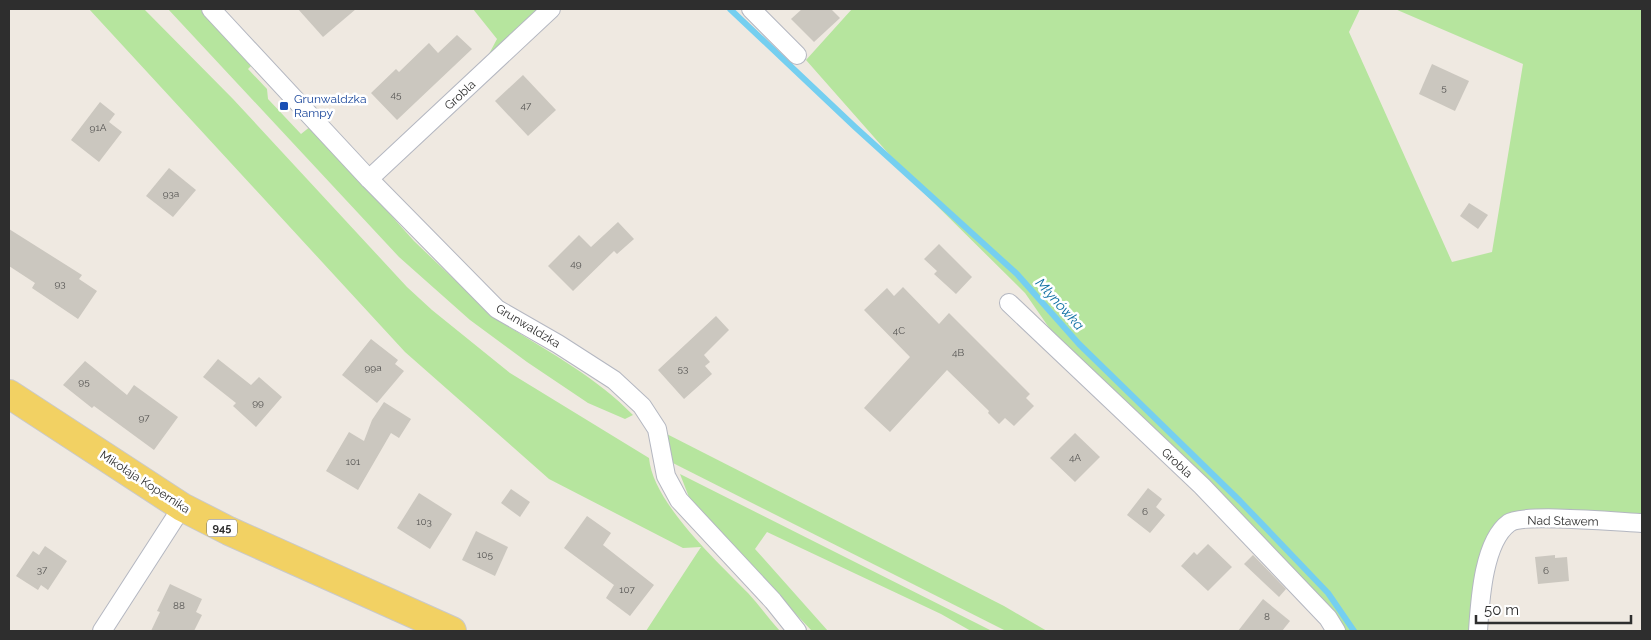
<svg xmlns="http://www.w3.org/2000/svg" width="1651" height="640" font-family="Raleway,sans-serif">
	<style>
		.green { fill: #b6e59e }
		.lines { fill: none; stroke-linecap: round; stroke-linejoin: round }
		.stream { stroke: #75cff0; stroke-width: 6 }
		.building { fill: #cbc7bf }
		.street-casing { stroke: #b4b7c1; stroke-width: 20 }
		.primary-casing { stroke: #c9c9c9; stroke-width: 30 }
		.street { stroke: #fff; stroke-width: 18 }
		.primary { stroke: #f2d163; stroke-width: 28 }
		.transit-dot { fill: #1a4fb4; stroke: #fff; stroke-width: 2 }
		.labels { text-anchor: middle; stroke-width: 5; stroke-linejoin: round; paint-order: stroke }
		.number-label { font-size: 10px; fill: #555452 }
		.shield { fill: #fff; stroke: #6d6d6d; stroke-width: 1 }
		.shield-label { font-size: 11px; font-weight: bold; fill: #2e2e2e }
		.street-label { font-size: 12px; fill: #2e2e2e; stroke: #fff }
		.transit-label { font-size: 12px; fill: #164399; stroke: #fff; text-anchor: start }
		.water-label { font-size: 14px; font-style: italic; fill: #0d6fa3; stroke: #fff }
	</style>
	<rect width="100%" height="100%" fill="#efe9e1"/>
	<!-- green -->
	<g class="green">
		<path d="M89,9h55l89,90 174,188 25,23 78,63 139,85c4,45 68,103 99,135 11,12 21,26 32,38h-134l55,-84 -18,1 -134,-69 -144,-127z"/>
		<path d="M168,9h34l51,55 -5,5 19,20 1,10 33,35 10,-8 103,115 70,67 11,10c48,31 98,56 138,97l-8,4 -37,-16 -61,-41 -57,-42 -71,-63z"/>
		<polygon points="473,9 534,9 542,17 474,82 497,39"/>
		<polygon points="852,9 1360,9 1349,32 1452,262 1492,252 1523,64 1395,9 1642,9 1642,525 1510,522 1492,548 1474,631 1341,631 1244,525 1050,329 1025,293 918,187 806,60"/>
		<polygon points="657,429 1004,606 1047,631 1006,631 661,457"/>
		<polygon points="680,474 992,631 971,631 941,614 767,532 755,549 828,631 812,631 692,505"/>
	</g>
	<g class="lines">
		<!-- stream -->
		<polyline class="stream" points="730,9 855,127 1017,274 1079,344 1240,501 1328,593 1354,631"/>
	</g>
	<!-- building -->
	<g class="building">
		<polygon points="298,9 356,9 323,37"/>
		<polygon points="802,9 831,9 840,18 814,42 791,19"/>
		<polygon points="457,35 472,49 397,120 371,93 396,69 399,72 429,43 438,53"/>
		<polygon points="1432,64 1469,81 1455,111 1419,94"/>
		<polygon points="523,75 556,110 528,136 495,101"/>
		<polygon points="100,102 115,114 109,122 122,132 99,162 71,140"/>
		<polygon points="169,168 196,190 173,217 146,196"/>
		<polygon points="1469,203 1488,215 1478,229 1460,216"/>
		<polygon points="618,222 634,239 617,254 614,251 573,291 548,266 579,235 591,247"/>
		<polygon points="9,229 82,275 79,279 97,291 78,319 32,288 35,283 9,266"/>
		<polygon points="939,244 972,277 956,294 934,274 937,271 924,259"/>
		<polygon points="903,287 939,324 949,313 1030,394 1026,398 1034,406 1014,426 1005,418 999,424 988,413 989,411 947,370 890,432 864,408 910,357 864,310 887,288 894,296"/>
		<polygon points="716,316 729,330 704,355 710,362 705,366 712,374 684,399 658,370"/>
		<polygon points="371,339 398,360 395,364 404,371 377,403 342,375"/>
		<polygon points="218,359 251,385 259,377 282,397 256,427 233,406 236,403 203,377"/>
		<polygon points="85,361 127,395 134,385 178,417 154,450 94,406 92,408 63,385"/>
		<polygon points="384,402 411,419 399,438 391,433 358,490 326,471 349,432 364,441 372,420"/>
		<polygon points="1075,433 1100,457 1075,482 1050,458"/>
		<polygon points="1148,488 1162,499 1156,507 1165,515 1150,533 1127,515"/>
		<polygon points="511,489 530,502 520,517 501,503"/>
		<polygon points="419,493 452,514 430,549 397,528"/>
		<polygon points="587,516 611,533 603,545 654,585 630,616 606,598 614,585 564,548"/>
		<polygon points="476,531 508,547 495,576 462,560"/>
		<polygon points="1208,544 1232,567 1208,591 1181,566 1194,552 1197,555"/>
		<polygon points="45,546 67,561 48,590 41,585 38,590 16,576 33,551 39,555"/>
		<polygon points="1253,555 1286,589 1279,597 1244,564"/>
		<polygon points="1555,555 1555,558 1567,557 1569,581 1538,584 1535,557"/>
		<polygon points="170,584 202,599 196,612 202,615 194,631 151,631 160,612 157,611"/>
		<polygon points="1263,599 1290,621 1282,631 1238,631"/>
	</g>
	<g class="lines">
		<defs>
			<g id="street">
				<polyline points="211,9 369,179 497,309 558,344 614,380 642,406 657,429 666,476 679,500 773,601 797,631"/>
				<polyline points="751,9 797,55"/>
				<polyline points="369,179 551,9"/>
				<polyline points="1009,303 1202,486 1328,618 1336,631"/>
				<polyline points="102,631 182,507"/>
				<path d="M1478,631c2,-29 5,-89 31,-108 13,-10 111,-1 133,0"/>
			</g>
			<polyline id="primary" points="9,394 182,507 229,531 452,631"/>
		</defs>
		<!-- street casing -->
		<use href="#street" class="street-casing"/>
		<!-- primary casing -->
		<use href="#primary" class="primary-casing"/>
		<!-- street -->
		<use href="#street" class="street"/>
		<!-- primary -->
		<use href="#primary" class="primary"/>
	</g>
	<!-- markers -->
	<rect class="transit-dot" x="279" y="101" width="10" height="10" rx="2.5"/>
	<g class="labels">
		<!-- number labels -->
		<g class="number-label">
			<text x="1444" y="91">5</text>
			<text x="396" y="98">45</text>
			<text x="526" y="109">47</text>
			<text x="98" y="131">91A</text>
			<text x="171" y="197">93a</text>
			<text x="576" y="267">49</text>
			<text x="60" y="287">93</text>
			<text x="899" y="334">4C</text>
			<text x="958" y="356">4B</text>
			<text x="373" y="371">99a</text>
			<text x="683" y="372">53</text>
			<text x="84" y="385">95</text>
			<text x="258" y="406">99</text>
			<text x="144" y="421">97</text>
			<text x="1075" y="461">4A</text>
			<text x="353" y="465">101</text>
			<text x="1145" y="515">6</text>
			<text x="424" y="525">103</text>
			<text x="485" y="558">105</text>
			<text x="42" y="573">37</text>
			<text x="1546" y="574">6</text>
			<text x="627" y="593">107</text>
			<text x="179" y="609">88</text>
			<text x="1267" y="620">8</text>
		</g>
		<!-- shield labels -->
		<rect class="shield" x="207" y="519.5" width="30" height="17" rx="4"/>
		<g class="shield-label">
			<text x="222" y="532">945</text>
		</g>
		<!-- street labels -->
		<g class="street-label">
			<text transform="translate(460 95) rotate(-43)" y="4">Grobla</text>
			<text transform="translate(528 326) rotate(31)" y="4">Grunwaldzka</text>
			<text transform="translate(1177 463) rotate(43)" y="4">Grobla</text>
			<text transform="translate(145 482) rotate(33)" y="4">Mikołaja Kopernika</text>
			<text transform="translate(1563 521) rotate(1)" y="4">Nad Stawem</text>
		</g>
		<!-- transit labels -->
		<g class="transit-label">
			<text x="294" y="103">Grunwaldzka<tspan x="294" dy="14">Rampy</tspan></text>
		</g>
		<!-- water labels -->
		<g class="water-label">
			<text transform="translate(1060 304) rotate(48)" y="5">Młynówka</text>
		</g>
	</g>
	<!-- border -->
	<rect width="1651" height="640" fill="none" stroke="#2e2e2e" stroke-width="20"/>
	<!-- scale -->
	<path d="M1476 615v8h155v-8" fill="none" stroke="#2e2e2e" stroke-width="2.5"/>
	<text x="1484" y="615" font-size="15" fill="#2e2e2e" stroke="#ffffff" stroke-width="4" paint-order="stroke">50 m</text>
</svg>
